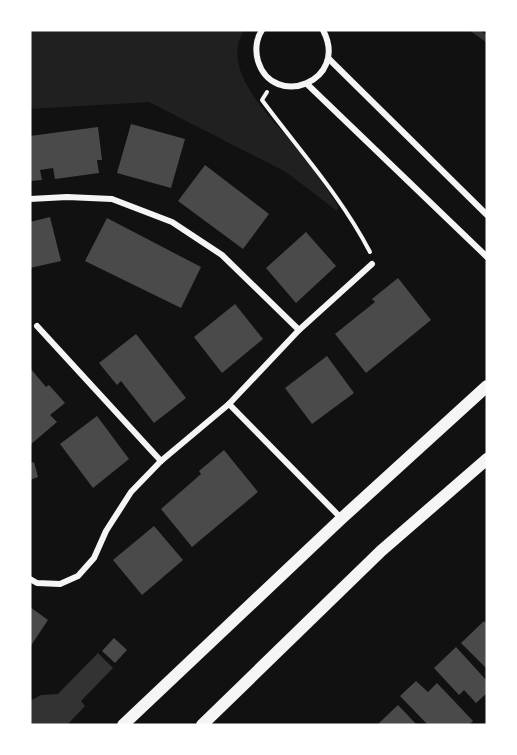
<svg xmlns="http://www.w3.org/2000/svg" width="517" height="755" font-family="'PT Sans Narrow',sans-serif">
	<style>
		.green { fill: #202020 }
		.water { fill: #333 }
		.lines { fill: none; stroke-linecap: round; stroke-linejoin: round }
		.stream { stroke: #333; stroke-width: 6 }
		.building { fill: #4a4a4a }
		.path { stroke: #f5f5f5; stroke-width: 4 }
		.minor { stroke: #f5f5f5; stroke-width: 6 }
		.secondary { stroke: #f5f5f5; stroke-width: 12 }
	</style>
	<rect width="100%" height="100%" fill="#111"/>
	<!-- green -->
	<path class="green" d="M30,30h214c-28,45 40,98 62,130 11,15 22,30 32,46l-1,5 -51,-39 -137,-70 -119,7z"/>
	<!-- water -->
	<polygon class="water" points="98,653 113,668 81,701 85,706 67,725 34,725 30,722 30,701 41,695 58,694"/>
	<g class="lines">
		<!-- stream -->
		<polyline class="stream" points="474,30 487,39"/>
	</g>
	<!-- building -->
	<g class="building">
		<polygon points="131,124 185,139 171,188 117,173"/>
		<polygon points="98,127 102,160 97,160 99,173 55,179 53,168 40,170 42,180 30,181 30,136"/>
		<polygon points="205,165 269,214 243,249 178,201"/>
		<polygon points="50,217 61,261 30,268 30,222"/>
		<polygon points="107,218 201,267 181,308 85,261"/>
		<polygon points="306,232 336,266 296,303 266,268"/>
		<polygon points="398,278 431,320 366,373 335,334 375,302 372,299"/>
		<polygon points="235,304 263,339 222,373 194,337"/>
		<polygon points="136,334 186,398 154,423 121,381 117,385 99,363"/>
		<polygon points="327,356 354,393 312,424 285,388"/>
		<polygon points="30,368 46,387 49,385 65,403 50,415 57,422 30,445"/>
		<polygon points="97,416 129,459 93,488 60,444"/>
		<polygon points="224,450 258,492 192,547 161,509 201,474 199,471"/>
		<polygon points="34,462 38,477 30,480 30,463"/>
		<polygon points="154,526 183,560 142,595 113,560"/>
		<polygon points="30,607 48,620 30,647"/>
		<polygon points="484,621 487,625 487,669 461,643"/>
		<polygon points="114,638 127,650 115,663 102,651"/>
		<polygon points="456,647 487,681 487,693 476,703 464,690 459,695 434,668"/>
		<polygon points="416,681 428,692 437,683 473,721 469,725 428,725 400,696"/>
		<polygon points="398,705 417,725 377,725"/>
	</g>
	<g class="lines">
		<!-- path -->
		<path class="path" d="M267,92l-5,8c37,50 79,96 108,152"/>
		<!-- minor -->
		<g class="minor">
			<path d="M262,30c-6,9 -7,21 -4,31 15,49 92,21 65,-31"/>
			<polyline points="329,59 487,215"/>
			<polyline points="307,84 487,257"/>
			<polyline points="30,199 67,197 112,199 172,222 222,255 299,330"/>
			<polyline points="37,326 161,461"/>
			<polyline points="229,404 341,518"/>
			<polyline points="30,579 37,583 60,584 78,576 94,558 106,531 131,492 161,461 229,404 299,330 372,264"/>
		</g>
		<!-- secondary -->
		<g class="secondary">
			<polyline points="123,725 341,519 487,386"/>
			<polyline points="202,725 381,551 487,459"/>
		</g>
	</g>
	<!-- border -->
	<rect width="517" height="755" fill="none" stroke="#ffffff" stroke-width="63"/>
</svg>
